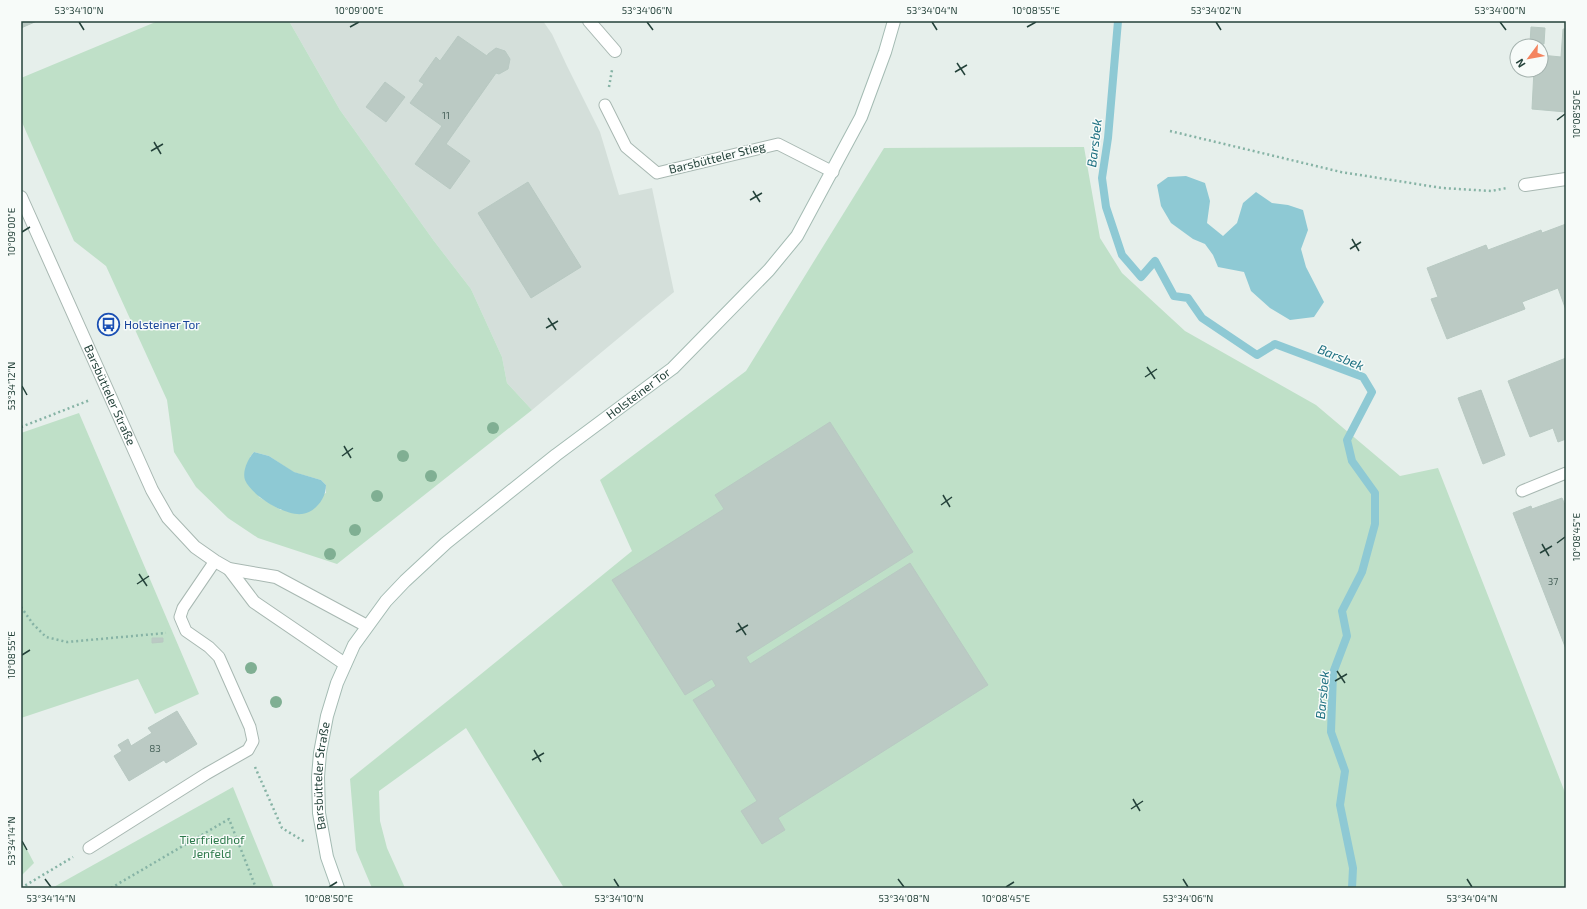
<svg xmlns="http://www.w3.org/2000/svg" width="1587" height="909" font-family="'Exo 2',sans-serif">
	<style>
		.built { fill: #d4dfda }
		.green { fill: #bfe0c8; fill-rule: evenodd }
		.water { fill: #8ec9d4 }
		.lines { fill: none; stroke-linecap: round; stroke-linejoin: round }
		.stream { stroke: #8ec9d4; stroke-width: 8 }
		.building { fill: #bbcac4; stroke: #b8c9c2 }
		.service-casing { stroke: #a8b8b2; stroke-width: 13 }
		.minor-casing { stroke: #a8b8b2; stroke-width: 14 }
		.tertiary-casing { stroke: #a8b8b2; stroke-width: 14 }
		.secondary-casing { stroke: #a4bbb3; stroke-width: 14 }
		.path { stroke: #86b3a5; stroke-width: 2.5; stroke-dasharray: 2 3; stroke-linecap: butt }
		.service { stroke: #fff; stroke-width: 11 }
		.minor { stroke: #fff; stroke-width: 12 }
		.tertiary { stroke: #fff; stroke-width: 12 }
		.secondary { stroke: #fff; stroke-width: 12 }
		.tree { fill: #80af93 }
		.ticks { fill: none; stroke: #24423a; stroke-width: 1.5 }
		.labels { text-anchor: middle; stroke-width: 3; stroke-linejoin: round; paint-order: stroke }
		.number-label { font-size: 10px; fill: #4a645c }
		.street-label { font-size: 12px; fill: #24423a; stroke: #f7fbf9 }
		.transit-label { font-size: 12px; fill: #164399; stroke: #f7fbf9; text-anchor: start }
		.park-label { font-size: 12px; fill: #2d7a4b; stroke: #f7fbf9 }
		.water-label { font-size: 13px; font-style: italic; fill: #1c6f80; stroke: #f7fbf9 }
		.neatline { fill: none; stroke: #24423a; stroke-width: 1.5 }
		.ticks-label { font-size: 10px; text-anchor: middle; fill: #24423a }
	</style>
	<rect width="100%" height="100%" fill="#e6efeb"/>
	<!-- built -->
	<polygon class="built" points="289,21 543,21 552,34 567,66 600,132 619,195 652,188 674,292 532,410 507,383 502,357 471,289 434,241 340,110"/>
	<!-- green -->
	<g class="green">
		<path d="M158,21h131l51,89 94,131 37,48 31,68 5,26 25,27 -195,154 -79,-26 -30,-20 -32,-31 -22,-35 -7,-52 -61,-134 -32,-25 -53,-121v-42zM254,452l15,4 24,16 28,8 5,5v8l-45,17 -22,-13 -9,-40z"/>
		<polygon points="1084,147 1100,238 1122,273 1185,331 1316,405 1400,476 1438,468 1566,795 1566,888 564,888 466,728 379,791 380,821 387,848 405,888 372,888 356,850 350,779 470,683 632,551 600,480 746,371 884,148"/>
		<polygon points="79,413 199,694 155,714 138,679 21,718 21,433"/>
		<polygon points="233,787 274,888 52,888"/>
		<polygon points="21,838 34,863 21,876"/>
	</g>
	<!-- water -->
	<g class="water">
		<polygon points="1186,176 1205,183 1210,201 1207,223 1223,236 1237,223 1243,203 1256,192 1272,203 1288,205 1303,210 1308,230 1301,249 1306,267 1324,302 1314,317 1290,320 1270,308 1251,291 1244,272 1218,267 1213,255 1205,244 1193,239 1171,223 1161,206 1157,185 1168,177"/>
		<path d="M254,452l15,4 25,16 27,8 5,5c0,13 -10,27 -24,29 -17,2 -50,-18 -57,-34 -3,-9 3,-21 9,-28z"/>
	</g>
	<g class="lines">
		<!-- stream -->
		<polyline class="stream" points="1118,21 1108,138 1102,178 1106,207 1122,255 1141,277 1155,261 1174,296 1188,298 1202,318 1257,355 1275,344 1363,377 1372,392 1347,440 1352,461 1375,493 1375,524 1362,572 1342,611 1347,636 1333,673 1331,732 1345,771 1340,805 1353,868 1352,888"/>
	</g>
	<!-- building -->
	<g class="building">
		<polygon points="21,21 37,21 21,28"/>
		<polygon points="1531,27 1545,28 1544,44 1530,43"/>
		<polygon points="1563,29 1566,29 1566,112 1532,109 1534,70 1541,70 1541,55 1561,57"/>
		<polygon points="458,36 487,56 488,54 496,48 505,51 510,59 508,69 499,74 496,73 446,144 470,161 450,189 415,164 442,126 410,103 424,84 419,81 436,57 440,61"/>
		<polygon points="385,82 405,97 386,122 366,107"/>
		<polygon points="528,182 581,267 531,298 478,213"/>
		<polygon points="1566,224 1566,310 1558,288 1522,302 1525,309 1447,339 1431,299 1438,297 1427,268 1486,245 1488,250 1541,230 1542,233"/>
		<polygon points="1566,358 1566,439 1558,442 1553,428 1530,437 1508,381"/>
		<polygon points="1481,390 1505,455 1483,464 1458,398"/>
		<polygon points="830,422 913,552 746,657 750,664 910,563 988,685 778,818 785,830 762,844 741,811 757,801 693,700 716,686 712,679 685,695 612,580 724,509 715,495"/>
		<polygon points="1562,498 1566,507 1566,649 1513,513 1531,506 1532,509"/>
		<polygon points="152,638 163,638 163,642 152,643"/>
		<polygon points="177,711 197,744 166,763 164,760 129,781 114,756 122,751 118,745 128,739 131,746 152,733 148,728"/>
	</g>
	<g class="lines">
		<defs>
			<g id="service">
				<polyline points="605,105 626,147 657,173 778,144 833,172"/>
				<polyline points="1522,491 1566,473"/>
				<polyline points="89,848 206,774 248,750 253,741 250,727 219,657 209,647 186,631 180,617 183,608 215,561"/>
			</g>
			<g id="minor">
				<polyline points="589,21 615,51"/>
				<polyline points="1525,185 1566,179"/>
			</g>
			<g id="tertiary">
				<path id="s1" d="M21,197l131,293 16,28 27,29 20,14 14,8 47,8 91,49"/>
				<polyline points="229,569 254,602 345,664"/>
			</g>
			<g id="secondary">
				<path id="s2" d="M338,888l-11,-31 -8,-44 -1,-36 2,-24 7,-37 10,-33 17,-38 32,-44 19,-20 41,-38 110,-88 117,-87 96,-98 28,-34 64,-119 24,-65 9,-31"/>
			</g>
		</defs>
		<!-- service casing -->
		<use href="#service" class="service-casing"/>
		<!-- minor casing -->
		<use href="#minor" class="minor-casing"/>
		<!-- tertiary casing -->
		<use href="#tertiary" class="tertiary-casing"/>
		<!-- secondary casing -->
		<use href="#secondary" class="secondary-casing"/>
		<!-- path -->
		<g class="path">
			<polyline points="609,87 612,70"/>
			<polyline points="1170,131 1341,172 1442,188 1491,191 1507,188"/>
			<polyline points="21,427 90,400"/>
			<polyline points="21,607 33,624 46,637 67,642 166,633"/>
			<polyline points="255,767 282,828 305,842"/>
			<polyline points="21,888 73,857"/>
			<polyline points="111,888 229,819 256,888"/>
		</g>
		<!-- service -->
		<use href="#service" class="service"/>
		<!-- minor -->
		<use href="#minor" class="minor"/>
		<!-- tertiary -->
		<use href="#tertiary" class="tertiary"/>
		<!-- secondary -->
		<use href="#secondary" class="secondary"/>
	</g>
	<!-- trees -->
	<g class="tree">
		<circle cx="493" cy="428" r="6"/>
		<circle cx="403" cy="456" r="6"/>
		<circle cx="431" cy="476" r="6"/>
		<circle cx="377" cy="496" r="6"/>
		<circle cx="355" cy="530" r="6"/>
		<circle cx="330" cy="554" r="6"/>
		<circle cx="251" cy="668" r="6"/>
		<circle cx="276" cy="702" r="6"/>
	</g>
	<!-- ticks -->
	<path class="ticks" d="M79,22l5,8M647,22l6,8M932,22l5,8M1216,22l5,8M1500,22l6,8M350,27l9,-5M1027,27l9,-5M957,63l8,12M955,72l12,-7M1557,120l8,-6M154,142l7,12M151,151l12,-7M753,191l7,11M750,200l12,-7M22,232l8,-5M1352,239l7,12M1350,249l11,-7M548,318l8,12M546,328l12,-7M1147,367l8,12M1145,377l12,-8M22,386l5,9M344,446l7,12M342,456l11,-8M943,495l7,12M941,505l11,-8M1557,543l8,-6M1542,544l7,12M1540,553l12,-7M139,574l8,12M137,584l12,-8M738,623l8,12M736,632l12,-7M22,655l8,-5M1337,671l8,12M1335,681l12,-7M534,750l7,12M532,760l12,-7M1133,799l7,12M1131,809l12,-8M22,841l5,9M45,879l6,8M614,879l5,8M898,879l6,8M1183,879l5,8M1467,879l5,8M329,887l8,-5M1006,887l8,-5"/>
	<!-- icons -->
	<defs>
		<symbol id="bus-ring" viewBox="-11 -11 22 22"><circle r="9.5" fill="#f7fbf9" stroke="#1a4fb4" stroke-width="1.5"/><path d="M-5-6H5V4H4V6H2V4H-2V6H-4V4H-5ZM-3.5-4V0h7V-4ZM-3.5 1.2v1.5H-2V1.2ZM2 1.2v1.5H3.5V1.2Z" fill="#1a4fb4"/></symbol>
	</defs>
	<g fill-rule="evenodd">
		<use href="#bus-ring" x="96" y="312" width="25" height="25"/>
	</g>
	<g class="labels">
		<!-- number labels -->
		<g class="number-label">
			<text x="446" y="119">11</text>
			<text x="1553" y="585">37</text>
			<text x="155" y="752">83</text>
		</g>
		<!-- street labels -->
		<g class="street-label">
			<text transform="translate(717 158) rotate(-14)" y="4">Barsbütteler Stieg</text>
			<text dy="4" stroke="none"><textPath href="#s2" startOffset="633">Holsteiner Tor</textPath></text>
			<text dy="4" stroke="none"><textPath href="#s1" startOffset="217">Barsbütteler Straße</textPath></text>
			<text dy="4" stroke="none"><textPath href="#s2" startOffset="115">Barsbütteler Straße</textPath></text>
		</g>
		<!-- transit labels -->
		<g class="transit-label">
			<text x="124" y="329">Holsteiner Tor</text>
		</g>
		<!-- park labels -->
		<g class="park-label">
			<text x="212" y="844">Tierfriedhof<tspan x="212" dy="14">Jenfeld</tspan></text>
		</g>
		<!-- water labels -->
		<g class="water-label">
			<text transform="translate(1094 143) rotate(-83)" y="5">Barsbek</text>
			<text transform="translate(1341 357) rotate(22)" y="5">Barsbek</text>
			<text transform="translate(1322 695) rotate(-85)" y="5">Barsbek</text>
		</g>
	</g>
	<!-- border -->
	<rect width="1587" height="909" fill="none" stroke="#f7fbf9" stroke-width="44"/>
	<!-- north arrow -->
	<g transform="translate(1529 58) rotate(238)"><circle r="19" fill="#f7fbf9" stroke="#a3b1ad"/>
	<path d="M0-3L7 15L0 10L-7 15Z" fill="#f4845f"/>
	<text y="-6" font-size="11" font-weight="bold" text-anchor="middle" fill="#24423a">N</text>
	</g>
	<rect x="22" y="22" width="1543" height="865" class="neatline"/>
	<g class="ticks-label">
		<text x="79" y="14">53°34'10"N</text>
		<text x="359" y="14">10°09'00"E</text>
		<text x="647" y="14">53°34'06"N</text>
		<text x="932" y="14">53°34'04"N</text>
		<text x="1036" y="14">10°08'55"E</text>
		<text x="1216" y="14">53°34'02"N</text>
		<text x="1500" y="14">53°34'00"N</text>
		<text transform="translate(1576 114) rotate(-90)" y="4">10°08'50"E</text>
		<text transform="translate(11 232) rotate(-90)" y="4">10°09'00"E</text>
		<text transform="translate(11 386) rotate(-90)" y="4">53°34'12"N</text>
		<text transform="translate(1576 537) rotate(-90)" y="4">10°08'45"E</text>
		<text transform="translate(11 655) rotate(-90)" y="4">10°08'55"E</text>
		<text transform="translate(11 841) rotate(-90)" y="4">53°34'14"N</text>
		<text x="51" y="902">53°34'14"N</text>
		<text x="329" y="902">10°08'50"E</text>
		<text x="619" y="902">53°34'10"N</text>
		<text x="904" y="902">53°34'08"N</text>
		<text x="1006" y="902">10°08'45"E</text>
		<text x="1188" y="902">53°34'06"N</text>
		<text x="1472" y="902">53°34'04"N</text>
	</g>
</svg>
